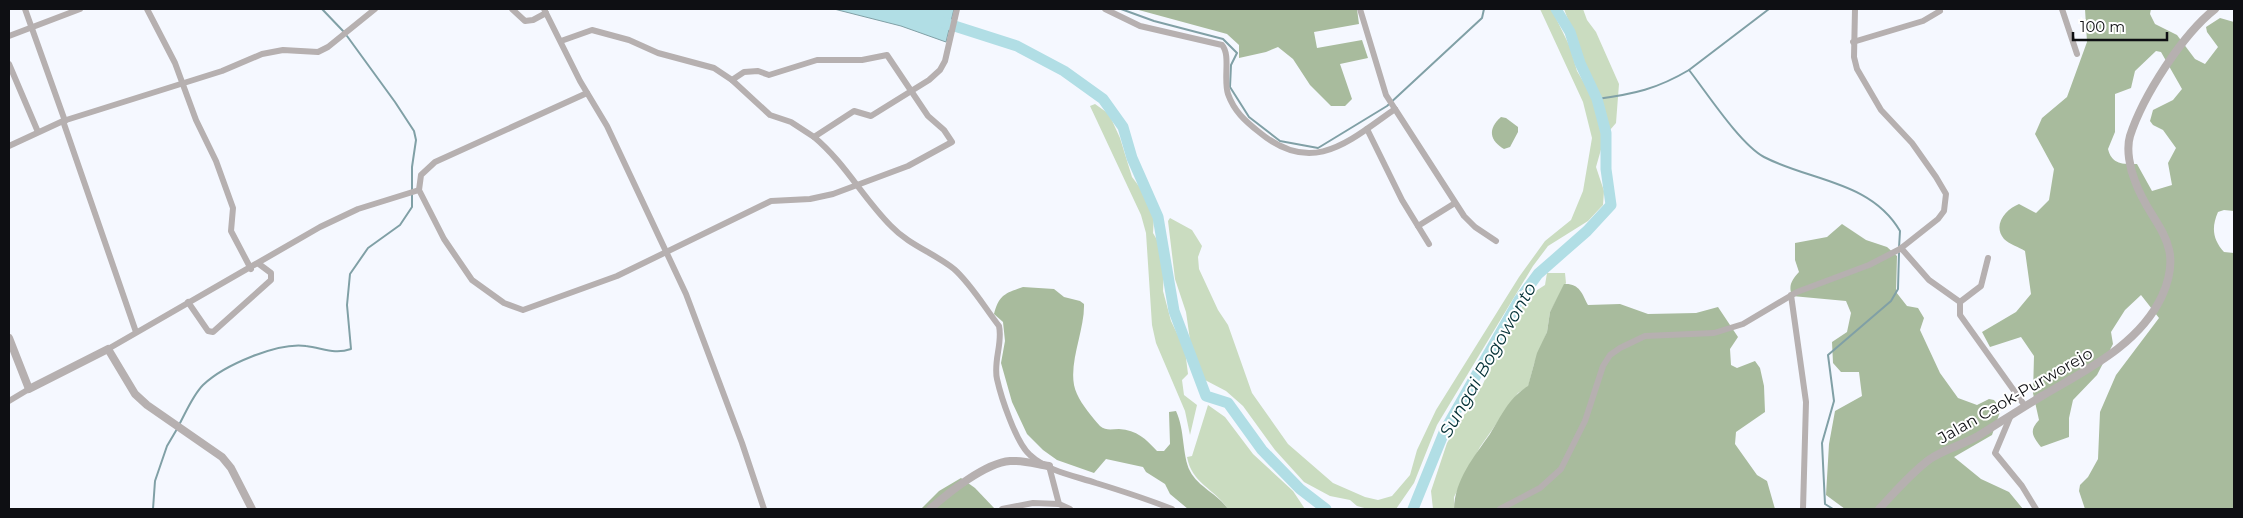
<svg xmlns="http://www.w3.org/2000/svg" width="2243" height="518" font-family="Montserrat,sans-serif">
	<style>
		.green { fill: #cadcc0 }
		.forest { fill: #a8bb9d; fill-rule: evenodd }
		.water { fill: #b1dee5; stroke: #80a0a6 }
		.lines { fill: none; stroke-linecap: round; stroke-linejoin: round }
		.stream { stroke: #80a0a6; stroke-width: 2 }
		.river { stroke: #b1dee5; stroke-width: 11 }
		.minor { stroke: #b6b0b0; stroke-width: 6 }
		.tertiary { stroke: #b6b0b0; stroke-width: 8 }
		.labels { text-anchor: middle; stroke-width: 4; stroke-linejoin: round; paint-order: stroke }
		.street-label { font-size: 16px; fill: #0e0f13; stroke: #fff }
		.water-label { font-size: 18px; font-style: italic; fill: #033035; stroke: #fff }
	</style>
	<rect width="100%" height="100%" fill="#f5f8ff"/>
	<!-- green -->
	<g class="green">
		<polygon points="1540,9 1552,10 1570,47 1577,71 1589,91 1601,124 1602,146 1596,167 1604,191 1603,205 1588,221 1548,246 1533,266 1437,425 1414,483 1396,509 1368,509 1357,506 1350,500 1330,496 1304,482 1275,450 1243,406 1226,391 1205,380 1191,347 1186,312 1175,279 1168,221 1170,218 1192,230 1202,246 1198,257 1199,269 1218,310 1228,325 1252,393 1288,444 1333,483 1365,497 1378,500 1392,496 1410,475 1417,450 1436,410 1519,277 1545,241 1571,220 1583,191 1592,138 1583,102"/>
		<polygon points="1564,9 1583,9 1587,20 1596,32 1619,84 1616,123 1610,130"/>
		<polygon points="1095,104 1109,114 1120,138 1132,177 1144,193 1154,216 1153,233 1160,245 1164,267 1163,291 1171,321 1185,350 1188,374 1182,380 1184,395 1197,405 1190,435 1185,411 1156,343 1152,325 1146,233 1141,215 1090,106"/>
		<polygon points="1547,273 1565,273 1566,283 1550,312 1547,332 1534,364 1528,387 1518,393 1480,447 1454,497 1454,509 1433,509 1431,491 1447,443 1483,384 1499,349 1528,296 1545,285"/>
		<path d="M1208,405l17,12 28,37 40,37 12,18h-77c-14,-21 -36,-25 -41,-52l5,-1z"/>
	</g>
	<!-- forest -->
	<g class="forest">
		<polygon points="1135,9 1357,9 1359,24 1314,32 1317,48 1362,40 1368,58 1340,64 1352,99 1345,106 1331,106 1310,85 1293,59 1278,47 1266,52 1239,58 1239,45 1227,34"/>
		<path d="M2085,9h66l-1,5 5,10 22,11 18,24 10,5 13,-17 -11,-15 -1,-5 14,-9 14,4v189l-10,-1 -6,2c-7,16 -5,28 6,40l10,1v256h-149l-6,-18 1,-6 8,-8 10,-18 2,-47 16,-37 43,-57 -18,-23 -16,15 -14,22 2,12 -16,31 -24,25 -4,18v19l-28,10c-9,-12 -12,-16 -2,-27l-6,-27 1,-37 -13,-19 -31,10 -8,-15 34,-20 15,-18 -6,-43c-6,-4 -16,-7 -21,-12 -12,-14 2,-30 15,-35l17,9 13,-13 5,-31 -19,-35 7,-16 25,-21 20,-55zM2156,51l5,1 21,37 -9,11 -20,10 -3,11 3,4 10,5 13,18 -8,15 4,22 -20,6 -15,-27c-14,0 -25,1 -29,-15l7,-17v-38l16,-6 4,-17z"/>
		<path d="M1501,117l5,1 12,9v5l-8,15 -6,2c-14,-8 -17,-20 -3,-32z"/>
		<path d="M1842,224l24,16 21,7 10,9 -1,36 11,14 11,2 6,10 -4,12 20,43 18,25 19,7 12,-6 5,1 7,9 -9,26 -38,22 27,22 28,13 14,17h-178l-19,-14 3,-51 6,-33 27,-15 -3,-24h-18l-8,-9 -1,-21 15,-10 4,-19 -5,-12 -54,-5c-4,-11 0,-16 7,-24l-4,-12v-17l32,-6z"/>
		<path d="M1564,284c15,-1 18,9 24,21l32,-1 28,10 48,-1 22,-6 20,30 -8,12 1,16 6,3 18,-7 5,7 4,18 1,26 -29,20 -1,12 22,31 10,6 8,28h-321c1,-30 20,-52 36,-75 12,-19 18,-35 38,-48l9,-33 10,-21 3,-20z"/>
		<path d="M1023,287l31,2 10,8 16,4 4,3c1,28 -19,65 -7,90 5,11 15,23 23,32 6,5 12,3 19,3 18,1 27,10 38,22h7l6,-7 -1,-32 7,-1c9,19 6,44 14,60 8,16 28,23 38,38h-40l-18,-15 -5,-10 -19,-12 -3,-5 -37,-8 -12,14 -37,-13 -14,-10 -16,-16 -15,-32 -11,-39 4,-22 -2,-19 -9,-8c5,-19 11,-21 29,-27z"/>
		<polygon points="961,478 975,488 995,509 921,509 939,491"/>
	</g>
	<!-- water -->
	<polygon class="water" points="834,9 954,9 946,42 901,26"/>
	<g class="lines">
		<!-- stream -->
		<g class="stream">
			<polyline points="322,9 344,32"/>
			<polyline points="1121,9 1154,21 1223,39 1237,53 1231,65 1230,87 1249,117 1280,141 1318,148 1387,106 1482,18 1484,9"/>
			<polyline points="1689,70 1769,9"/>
			<path d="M1597,99c37,-5 60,-10 92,-29 18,23 51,74 75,87 46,24 107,24 136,74l-1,17"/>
			<path d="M179,425c7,-13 14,-30 24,-40 21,-20 75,-43 103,-39 17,2 28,9 45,3l-4,-44 3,-31 18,-26 32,-23 12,-18v-40l4,-27 -2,-9 -19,-29 -48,-66"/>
			<polyline points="153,509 155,481 167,446 177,429"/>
			<polyline points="1833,509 1825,504 1822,443 1834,401 1828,355 1891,301 1898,289 1899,253"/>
		</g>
		<!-- river -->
		<g class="river">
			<polyline points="942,22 1017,46 1064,71 1103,99 1123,127 1132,158 1158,217 1174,311 1206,396 1228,403 1262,450 1300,489 1326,509"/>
			<polyline points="1413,509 1445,430 1519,300 1538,274 1587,231 1611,205 1606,169 1606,133 1597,99 1580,63 1570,32 1556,9"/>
		</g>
		<!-- minor -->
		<g class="minor">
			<polyline points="25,9 65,121"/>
			<polyline points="147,9 175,63 196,120 216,161 233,208 231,231 251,269"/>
			<polyline points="512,9 525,21 533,20 546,13"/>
			<polyline points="544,9 580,81 607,126 686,294 742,443 764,509"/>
			<path d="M957,9l-12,52 -5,9 -11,10 -58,36 -17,-5 -40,26c31,26 49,61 77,89 18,19 43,27 63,43 17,15 31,39 45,57 4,17 -6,35 -2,53 4,18 19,64 33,76 17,16 45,21 66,28 26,8 51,16 76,26"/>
			<path d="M1105,9l35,17 82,19c9,10 1,34 6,49 6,17 17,27 31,38 54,45 90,9 136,-23l-9,-14 -26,-86"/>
			<polyline points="2062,9 2077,54"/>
			<polyline points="9,36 80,9"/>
			<polyline points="561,41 592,30 629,40 658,53 714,68 732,80 770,115 791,122 814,137"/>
			<polyline points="1853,42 1923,21 1940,11"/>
			<polyline points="9,64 38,132"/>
			<polyline points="587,93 435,162 421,175 419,190 444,239 472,280 504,303 523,310 617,276 771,201 810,199 833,194 908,166 952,142 944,130 928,116 887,55 862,60 817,60 769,75 758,71 744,72 732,80"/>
			<polyline points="1395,109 1464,216 1475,227 1496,241"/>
			<polyline points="63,121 136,332"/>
			<polyline points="1367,129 1402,200 1429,244"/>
			<polyline points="9,146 63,121 222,71 262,54 283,50 318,52 328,47 375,9"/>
			<polyline points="1418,226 1455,203"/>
			<polyline points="1901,248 1929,280 1960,302"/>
			<polyline points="1988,258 1981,286 1960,302 1960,315 2025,406"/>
			<polyline points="1791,295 1806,402 1803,509"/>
			<polyline points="188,302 208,331 213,332 271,280 271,273 259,264"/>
			<polyline points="108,349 320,227 358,209 419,190"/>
			<polyline points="9,401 29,389"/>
			<polyline points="2011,415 1995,453 2022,486 2036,509"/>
			<polyline points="1049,466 1059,504 1070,509"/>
			<polyline points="1002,509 1033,503 1059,504"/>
			<polyline points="1500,509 1540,488 1561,469 1585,421 1603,366 1610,355 1620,348 1645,336 1714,333 1743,324 1797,292 1869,265 1900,249 1938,219 1944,211 1946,194 1936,177 1912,143 1881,110 1857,69 1854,57 1855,9"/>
		</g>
		<!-- tertiary -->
		<g class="tertiary">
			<polyline points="9,338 29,389 108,349 135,394 147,405 222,457 231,468 252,509"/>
			<path d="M930,509c18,-16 55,-46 80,-48 12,-1 26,3 39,5"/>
			<path d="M1879,509c16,-17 32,-36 51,-50 15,-10 32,-14 48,-23 21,-13 42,-27 64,-40 44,-26 97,-51 120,-100 25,-55 -12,-71 -27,-115 -5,-12 -9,-32 -5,-45 13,-40 52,-101 85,-127"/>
		</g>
	</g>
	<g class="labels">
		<!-- street labels -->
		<g class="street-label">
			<text transform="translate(2015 395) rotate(-30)" y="6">Jalan Caok-Purworejo</text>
		</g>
		<!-- water labels -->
		<g class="water-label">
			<text transform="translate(1488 360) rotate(-60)" y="6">Sungai Bogowonto</text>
		</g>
	</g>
	<!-- border -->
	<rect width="2243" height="518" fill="none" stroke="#0e0f13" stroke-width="20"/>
	<!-- scale -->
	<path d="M2073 32v8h94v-8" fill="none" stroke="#0e0f13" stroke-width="2.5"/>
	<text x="2080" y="32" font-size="15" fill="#0e0f13" stroke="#ffffff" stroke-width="4" paint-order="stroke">100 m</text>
</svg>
